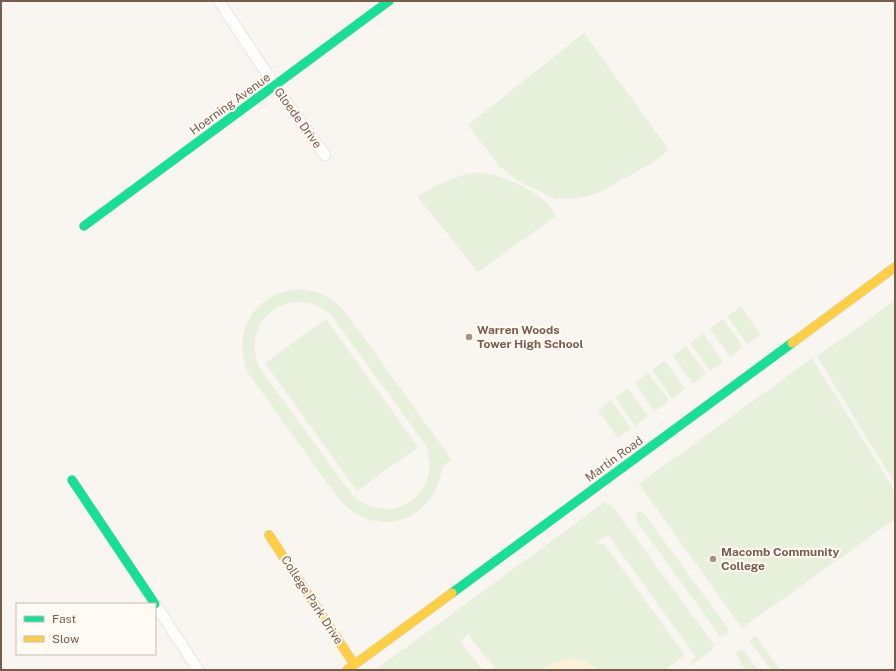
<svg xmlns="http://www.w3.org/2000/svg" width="896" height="671" font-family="'Public Sans',sans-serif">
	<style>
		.green { fill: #e7f0db; fill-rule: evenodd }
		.sand { fill: #fbf2d9 }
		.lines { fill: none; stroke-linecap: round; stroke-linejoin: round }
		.street-casing { stroke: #d7d1cb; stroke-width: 12 }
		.fast-casing { stroke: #d9d2cb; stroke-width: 10 }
		.slow-casing { stroke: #d9d2cb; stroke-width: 10 }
		.street { stroke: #fefefd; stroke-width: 11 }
		.fast { stroke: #16e098; stroke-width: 9 }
		.slow { stroke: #ffcf43; stroke-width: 9 }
		.poi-dot { fill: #a69286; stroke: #fffaf3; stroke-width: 1.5 }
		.labels { text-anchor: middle; stroke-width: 4; stroke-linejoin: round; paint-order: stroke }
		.street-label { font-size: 12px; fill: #7a5c4d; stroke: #fffaf3 }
		.poi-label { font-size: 12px; font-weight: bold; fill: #7a5c4d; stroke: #fffaf3; text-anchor: start }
	</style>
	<rect width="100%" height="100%" fill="#f9f5f0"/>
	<!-- green -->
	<g class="green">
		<polygon points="584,33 669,150 652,163 598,193 580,198 556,199 518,181 500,167 468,125"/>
		<path d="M472,173c6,0 11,0 16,1 19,3 45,16 59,29 4,4 6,9 9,13l-78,56 -61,-76c18,-10 35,-19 55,-23z"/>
		<path d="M299,289c21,2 33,8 47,24l106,147 -10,7c-4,41 -44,68 -82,49 -9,-4 -15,-11 -22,-18l-90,-125c-17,-42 6,-80 51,-84zM292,302c15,-1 28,3 39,13l94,129c20,48 -33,86 -72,52l-94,-129c-12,-30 2,-57 33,-65z"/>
		<polygon points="895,300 895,484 817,356 859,327"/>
		<polygon points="741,307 761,335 747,344 727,316"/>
		<polygon points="326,319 418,447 357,491 265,363"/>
		<polygon points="723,319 743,347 730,357 710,329"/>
		<polygon points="703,334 723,362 710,371 690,343"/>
		<polygon points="686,346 706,374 693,384 673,356"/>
		<polygon points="812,358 895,491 895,519 742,628 639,484"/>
		<polygon points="665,361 685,389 672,398 652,370"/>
		<polygon points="648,373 669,401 655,411 635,383"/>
		<polygon points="628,388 648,416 635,426 615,398"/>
		<polygon points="611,400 631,429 618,438 598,410"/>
		<polygon points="605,502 614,508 714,645 712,650 692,665 690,662 696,657 608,535 593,544 598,543 605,545 685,655 665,670 497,670 470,638 470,633 460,641 483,670 375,670"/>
		<polygon points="638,512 642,512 645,515 728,628 728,632 726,635 723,636 720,636 637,521 636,516"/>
		<polygon points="753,637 757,637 780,670 771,670 751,643 750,640"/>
		<polygon points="741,650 744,651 758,670 746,670 737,657 736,654 738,651"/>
	</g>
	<!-- sand -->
	<path class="sand" d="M567,659c11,0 23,2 31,11h-56c7,-6 15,-9 25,-11z"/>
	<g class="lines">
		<defs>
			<g id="street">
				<polyline points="219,1 275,86 325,155"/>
				<polyline points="155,604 198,670"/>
			</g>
			<g id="fast">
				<polyline points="84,226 389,1"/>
				<polyline points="72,480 155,604"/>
				<polyline points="452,593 792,343"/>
			</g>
			<g id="slow">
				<polyline points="792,343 895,267"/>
				<polyline points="269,535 354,664"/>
				<polyline points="347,670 452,593"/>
			</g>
		</defs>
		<!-- street casing -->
		<use href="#street" class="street-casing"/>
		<!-- fast casing -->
		<use href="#fast" class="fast-casing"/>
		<!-- slow casing -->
		<use href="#slow" class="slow-casing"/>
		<!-- street -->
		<use href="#street" class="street"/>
		<!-- fast -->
		<use href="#fast" class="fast"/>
		<!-- slow -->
		<use href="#slow" class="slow"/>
	</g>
	<!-- markers -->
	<g class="poi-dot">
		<circle cx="469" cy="337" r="4"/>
		<circle cx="713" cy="559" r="4"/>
	</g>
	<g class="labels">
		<!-- street labels -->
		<g class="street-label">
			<text transform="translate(230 104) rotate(-36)" y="4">Hoerning Avenue</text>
			<text transform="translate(298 118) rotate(54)" y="4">Gloede Drive</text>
			<text transform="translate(614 459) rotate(-36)" y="4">Martin Road</text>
			<text transform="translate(312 600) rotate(57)" y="4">College Park Drive</text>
		</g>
		<!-- poi labels -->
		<g class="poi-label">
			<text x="477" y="334">Warren Woods<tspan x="477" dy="14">Tower High School</tspan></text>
			<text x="721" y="556">Macomb Community<tspan x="721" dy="14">College</tspan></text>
		</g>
	</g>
	<!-- border -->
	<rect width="896" height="671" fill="none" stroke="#7a5c4d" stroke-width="4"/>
	<!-- legend -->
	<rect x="16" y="603" width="140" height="52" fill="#fffaf3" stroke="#cabbb1"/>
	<rect x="24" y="616" width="20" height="6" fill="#16e098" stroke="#cabbb1"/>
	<text x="52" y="623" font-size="12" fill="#7a5c4d">Fast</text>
	<rect x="24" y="636" width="20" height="6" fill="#ffcf43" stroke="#cabbb1"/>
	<text x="52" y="643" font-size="12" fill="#7a5c4d">Slow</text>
</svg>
